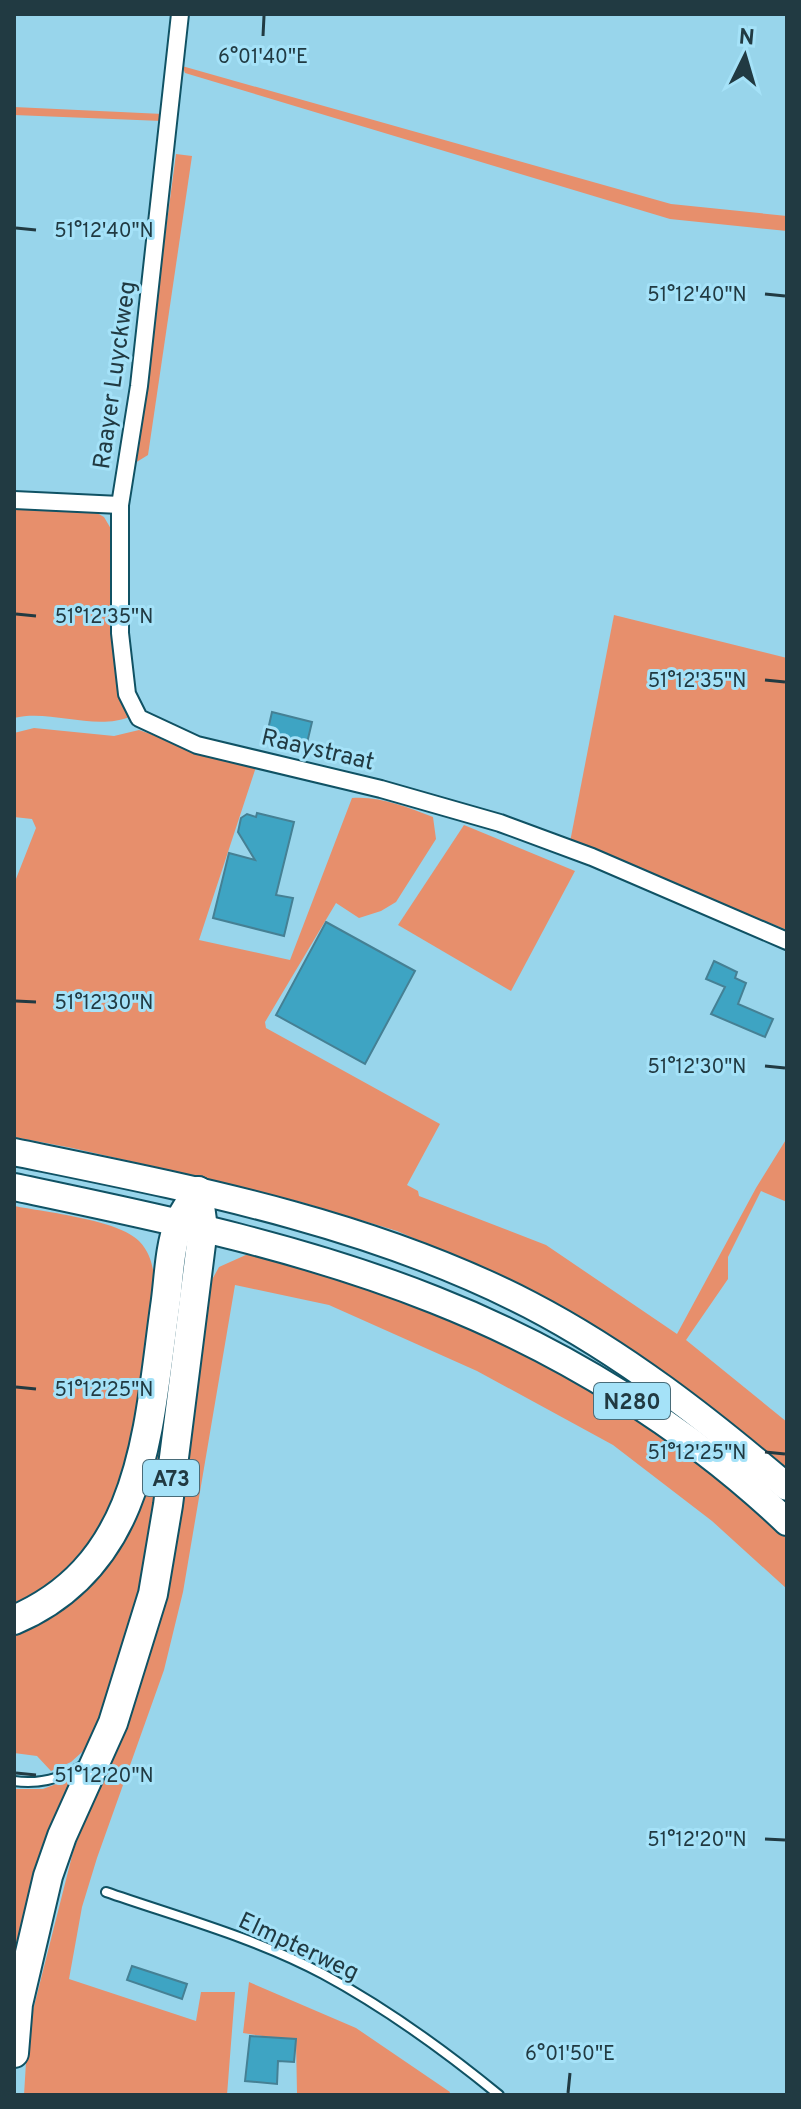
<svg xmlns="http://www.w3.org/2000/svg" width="801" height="2109" font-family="Overpass,sans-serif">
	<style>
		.green { fill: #e78f6c }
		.building { fill: #3ea4c3; stroke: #458094; stroke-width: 2 }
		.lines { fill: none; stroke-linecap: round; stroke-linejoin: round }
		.service-casing { stroke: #105264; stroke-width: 12 }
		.minor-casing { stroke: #105264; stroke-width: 20 }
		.trunk-casing { stroke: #105264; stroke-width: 30 }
		.motorway-casing { stroke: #105264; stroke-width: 32 }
		.service { stroke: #fff; stroke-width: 8 }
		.minor { stroke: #fff; stroke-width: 16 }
		.trunk { stroke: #fff; stroke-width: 26 }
		.motorway { stroke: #fff; stroke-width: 28 }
		.ticks { fill: none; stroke: #213a42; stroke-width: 3 }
		.labels { text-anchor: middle; stroke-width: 6; stroke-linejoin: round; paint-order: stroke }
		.shield { fill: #a5e2f8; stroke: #496c79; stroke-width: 2 }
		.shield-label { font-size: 22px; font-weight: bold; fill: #213a42 }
		.street-label { font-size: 24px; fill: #213a42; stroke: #a5e2f8 }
		.ticks-label { font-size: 20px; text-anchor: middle; fill: #213a42; stroke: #a5e2f8; stroke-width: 6; stroke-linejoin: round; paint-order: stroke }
	</style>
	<rect width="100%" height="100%" fill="#98d5eb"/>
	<!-- green -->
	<g class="green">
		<polygon points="182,66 671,204 787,216 787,231 670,219 185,73"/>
		<polygon points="14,107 163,114 162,121 14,115"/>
		<polygon points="176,154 192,156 148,455 135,463"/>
		<path d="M14,505l74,3 16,9 10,17 18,182c-37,16 -80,-7 -118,2z"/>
		<polygon points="614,615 787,658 787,930 570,842"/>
		<path d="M34,728l80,8 25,-6 75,26 42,11 -57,173 91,20 62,-162c29,-2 54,9 81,19l3,22 -40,63 -15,9 -22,7 -23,-15 -71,119 1,6 174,96 -33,61 11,6 1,5 127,49 131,89 79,-146 31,-50v64l-26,-11 -33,66v22l-42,61 101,82v49l-71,-59 -48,-35 -181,-107 -90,-39 -96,-29 -92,-23 -137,-31 -58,-11v-253l22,-56 -4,-9 -18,-2v-84z"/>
		<polygon points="464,825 575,871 511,991 398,925"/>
		<path d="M14,1206c31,6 105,14 125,35 10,10 13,22 15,34 -16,116 -14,274 -140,328z"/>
		<polygon points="248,1254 256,1254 371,1287 493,1335 607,1400 704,1464 787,1539 787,1589 712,1521 613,1445 477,1371 329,1305 235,1285 183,1592 164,1670 97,1858 82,1907 69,1979 196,2021 201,1992 235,1992 227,2095 24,2095 28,2030 73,1852 118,1727 208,1287 219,1267"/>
		<polygon points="180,1312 142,1599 91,1744 71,1762 51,1771 37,1756 14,1753 14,1626 103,1565"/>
		<polygon points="80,1775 14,1983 14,1789 43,1789"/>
		<polygon points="249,1982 356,2028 450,2092 449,2095 297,2093 296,2041 243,2033"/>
	</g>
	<!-- building -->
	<g class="building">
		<polygon points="272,712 312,722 307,743 267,734"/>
		<polygon points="257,813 294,822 276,895 293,898 284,936 213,918 229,853 255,860 238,832 241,818 247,814 256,817"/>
		<polygon points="326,922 415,971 365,1064 276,1015"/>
		<polygon points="714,961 737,972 735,978 746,983 738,1004 773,1019 765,1037 711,1014 725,987 706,979"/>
		<polygon points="132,1966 187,1984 182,1999 127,1980"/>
		<polygon points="250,2036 296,2039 294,2062 278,2061 277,2084 245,2081"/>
	</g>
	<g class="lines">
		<defs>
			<g id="service">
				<path d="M14,1781c26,4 49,-3 71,-17"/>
				<path d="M106,1892c72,25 150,46 217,82 63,34 121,76 176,121"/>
			</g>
			<g id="minor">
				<polyline points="180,14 139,386 120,505 120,633 127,694 139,718 197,745 381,789 500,823 592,857 787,941"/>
				<polyline points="14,500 120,505"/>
			</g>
			<g id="trunk">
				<path d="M14,1152c175,36 356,70 516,153 94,49 177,114 257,182"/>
				<path d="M14,1187c142,30 286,59 421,113 129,51 252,127 352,222"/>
			</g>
			<g id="motorway">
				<path d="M14,1620c131,-56 134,-192 151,-313 4,-26 4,-59 14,-84 4,-11 13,-22 19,-32"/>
				<polyline points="14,2053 18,2004 48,1876 62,1836 113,1723 153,1594 168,1505 203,1228 198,1191"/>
			</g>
		</defs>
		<!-- service casing -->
		<use href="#service" class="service-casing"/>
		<!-- minor casing -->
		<use href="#minor" class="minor-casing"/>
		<!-- trunk casing -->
		<use href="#trunk" class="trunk-casing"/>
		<!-- motorway casing -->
		<use href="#motorway" class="motorway-casing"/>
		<!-- service -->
		<use href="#service" class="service"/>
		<!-- minor -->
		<use href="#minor" class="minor"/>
		<!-- trunk -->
		<use href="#trunk" class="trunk"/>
		<!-- motorway -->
		<use href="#motorway" class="motorway"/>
	</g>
	<!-- ticks -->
	<path class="ticks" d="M263,36l1,-20M16,228l20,2M765,294l20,2M16,614l20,2M765,680l20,2M16,1001l20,1M765,1066l20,2M16,1387l20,2M765,1452l20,2M16,1773l20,2M765,1839l20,1M568,2093l2,-20"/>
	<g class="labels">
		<!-- shield labels -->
		<g class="shield">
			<rect x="594" y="1383" width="76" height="36" rx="6"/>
			<rect x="143" y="1460" width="56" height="36" rx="6"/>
		</g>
		<g class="shield-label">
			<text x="632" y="1409">N280</text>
			<text x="171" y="1486">A73</text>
		</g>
		<!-- street labels -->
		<g class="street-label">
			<text transform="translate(114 375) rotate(-82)" y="8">Raayer Luyckweg</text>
			<text transform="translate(318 749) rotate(13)" y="8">Raaystraat</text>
			<text transform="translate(299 1946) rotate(25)" y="8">Elmpterweg</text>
		</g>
	</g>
	<g class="ticks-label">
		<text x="263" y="63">6°01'40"E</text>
		<text x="104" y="237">51°12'40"N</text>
		<text x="697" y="301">51°12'40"N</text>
		<text x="104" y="623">51°12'35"N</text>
		<text x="697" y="687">51°12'35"N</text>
		<text x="104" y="1009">51°12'30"N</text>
		<text x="697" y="1073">51°12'30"N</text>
		<text x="104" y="1396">51°12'25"N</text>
		<text x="697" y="1459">51°12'25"N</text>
		<text x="104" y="1782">51°12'20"N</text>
		<text x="697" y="1846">51°12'20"N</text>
		<text x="570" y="2060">6°01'50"E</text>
	</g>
	<!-- border -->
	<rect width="801" height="2109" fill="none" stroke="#213a42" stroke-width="32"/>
	<!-- north arrow -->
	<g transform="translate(745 56) rotate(5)" stroke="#a5e2f8" stroke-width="6" paint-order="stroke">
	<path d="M0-6L14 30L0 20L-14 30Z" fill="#213a42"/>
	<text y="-12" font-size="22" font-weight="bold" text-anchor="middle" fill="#213a42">N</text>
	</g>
</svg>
